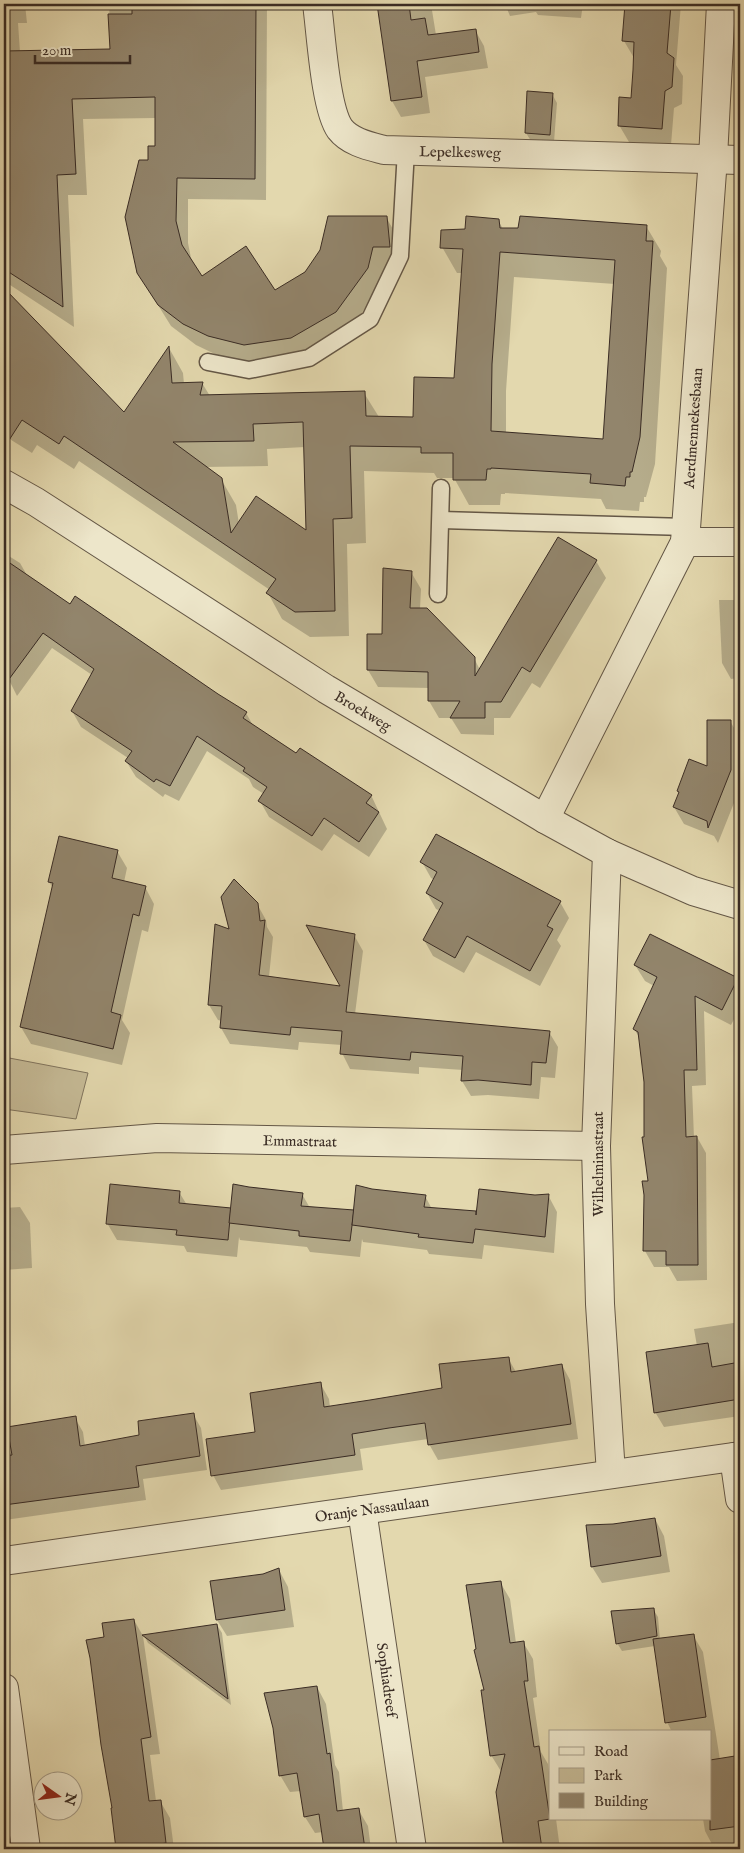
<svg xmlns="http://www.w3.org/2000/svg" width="744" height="1853" font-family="'IM FELL English',serif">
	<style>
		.green { fill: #c6bb97; stroke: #80745e }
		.shadow { fill: #0003; fill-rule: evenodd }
		.building { fill: #92856c; stroke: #3a2c24; fill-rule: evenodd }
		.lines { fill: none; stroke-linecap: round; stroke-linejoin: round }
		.service-casing { stroke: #645746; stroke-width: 19 }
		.minor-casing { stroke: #645746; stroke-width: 30 }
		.service { stroke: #ede6ca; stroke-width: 16 }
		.minor { stroke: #ede6ca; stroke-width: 28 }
		.labels { text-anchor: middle; stroke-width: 4.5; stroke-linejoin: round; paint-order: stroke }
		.street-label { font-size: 15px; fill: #3a2c24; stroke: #ede6ca }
	</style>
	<rect width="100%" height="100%" fill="#e3d8ae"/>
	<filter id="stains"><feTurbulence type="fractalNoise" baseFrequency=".004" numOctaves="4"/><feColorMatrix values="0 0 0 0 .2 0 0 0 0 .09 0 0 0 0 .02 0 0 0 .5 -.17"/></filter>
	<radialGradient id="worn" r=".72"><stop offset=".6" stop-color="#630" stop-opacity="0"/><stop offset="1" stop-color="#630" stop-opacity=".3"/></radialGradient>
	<!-- green -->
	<polygon class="green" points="4,1057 88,1073 76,1119 4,1109"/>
	<!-- shadow -->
	<g class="shadow">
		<polygon points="4,4 25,4 27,23 18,23 20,52 111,50 109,4 267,4 266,200 188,199 188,243 192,263 202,277 275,292 386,217 398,238 401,267 385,267 379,289 348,332 303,358 257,365 221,357 196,345 171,326 138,273 150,161 156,147 156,118 83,119 87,195 68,195 74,327 7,283 4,276"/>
		<polygon points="378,4 431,4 436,35 475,30 484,46 488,68 425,77 430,113 401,117 392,101"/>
		<polygon points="505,4 583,4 581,18 538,15 536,12 510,16"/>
		<polygon points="626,4 681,4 676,65 683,76 682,104 674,108 671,145 629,142 619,125 632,99 634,58 624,41"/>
		<polygon points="552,94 557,103 554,142 531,141 526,133"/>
		<path d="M498,220l5,9 143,-3 15,25 -1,5 7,12 -12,196 -9,33h-2v5h-4l-1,9 -33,-2 -5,-10 -96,-6v1h-4l-1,11h-31l-15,-27h-17l-3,-5 -70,-2 2,72 -19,1 2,92 -39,1 -28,-18 -14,-26 2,-3 -191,-129 -5,8 -37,-24 -5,8 -24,-15 -4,-8v-34l2,-3 -2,-4v-31l18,-23 -18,1v-46l120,124 45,-66 14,25 1,11 18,-1 8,13 154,-3 15,24 36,2 40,-40 8,-106h-6l-15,-26 24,-17zM514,277l101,7 -11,156 -98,-7v-42zM305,447l2,86 -68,-9 -3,-19 -15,-26 -17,-12 64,-1 -1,-17z"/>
		<polygon points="740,371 740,468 734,458"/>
		<polygon points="4,553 20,563 28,577 70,606 246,713 254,727 297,755 371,795 387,829 369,857 334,834 322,851 269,817 260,801 264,794 253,787 249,779 207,751 179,801 165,794 163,797 136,777 126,761 128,758 81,727 72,711 92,675 52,648 17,696 7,676 4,677"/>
		<polygon points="596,561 606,578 540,688 532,683 510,718 494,718 494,735 461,734 451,718 439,718 429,701 429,688 378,687 368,670 411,572 421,589 420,609 474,658 480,670"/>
		<polygon points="719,600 740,600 740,678 731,679 722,663"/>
		<polygon points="730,721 740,738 740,788 718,843 714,836 684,824 674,807 679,793 678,791 708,768"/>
		<polygon points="4,826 6,830 4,839"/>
		<polygon points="117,851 127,868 124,882 145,887 154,904 148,932 142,930 122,1020 130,1033 122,1065 31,1044 21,1027 53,888 49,882"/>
		<polygon points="422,862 560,902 569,918 557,940 561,946 540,986 476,952 464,973 433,956 424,940 440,911 436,909 427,893 434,880 431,878"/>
		<polygon points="257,904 266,920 267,927 273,937 269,977 343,987 354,935 363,951 355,1014 549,1032 558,1047 555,1078 541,1077 539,1099 488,1095 471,1096 462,1081 463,1070 419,1067 419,1074 350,1069 342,1053 342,1045 299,1042 298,1050 230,1044 221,1028 222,1021 218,1020 209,1005 231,931"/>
		<polygon points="635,965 737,979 740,984 740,1008 731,1025 704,1011 706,1085 692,1086 694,1138 697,1137 706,1153 707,1280 677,1281 669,1267 654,1267 645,1251 649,1182 645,1138 645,1082 641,1040 634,1029 654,986 645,981"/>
		<polygon points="372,1191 425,1196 432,1209 475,1213 477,1215 535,1196 548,1195 557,1212 554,1253 484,1245 482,1259 429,1254 427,1250 363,1242 362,1239 360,1257 310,1252 307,1247 240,1240 239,1237 237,1257 187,1252 184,1246 117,1240 107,1223 179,1192 187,1205 230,1209 302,1194 310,1208 355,1211"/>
		<polygon points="20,1207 30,1223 32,1268 4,1270 4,1208"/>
		<polygon points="740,1322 740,1416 664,1427 655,1412 697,1346 694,1329"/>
		<polygon points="508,1358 516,1372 562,1365 570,1380 578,1439 438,1460 429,1444 428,1439 360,1449 363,1470 221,1490 213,1475 257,1433 320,1383 329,1399 330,1407 443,1389"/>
		<polygon points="193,1414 201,1428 207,1470 143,1479 146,1500 5,1520 4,1518 4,1454 13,1453 75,1418 83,1432 85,1446 141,1436"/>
		<polygon points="655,1519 664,1536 670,1572 602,1583 592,1567"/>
		<polygon points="279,1570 288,1587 294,1627 227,1636 217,1620"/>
		<polygon points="500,1582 510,1599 516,1643 523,1642 533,1659 537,1697 533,1698 541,1752 548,1764 550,1781 550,1819 556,1819 560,1849 506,1849 497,1792 502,1773 491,1755 485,1691"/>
		<polygon points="653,1609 658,1617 660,1640 693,1635 703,1652 720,1760 734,1757 740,1767 740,1844 714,1848 705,1831 703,1819 710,1819 710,1732 672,1732 667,1722 655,1646 622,1651 617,1643"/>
		<polygon points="134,1620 143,1636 160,1754 150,1755 156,1801 160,1801 170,1818 174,1849 118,1849 109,1776 106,1638"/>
		<polygon points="217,1625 222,1633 231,1705 148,1643 144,1636"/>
		<polygon points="317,1687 326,1704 335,1765 339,1772 343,1811 358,1809 368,1826 371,1849 325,1849 323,1832 315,1833 305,1817 301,1791 290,1792 280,1775"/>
	</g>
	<!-- building -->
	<g class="building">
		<polygon points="132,4 256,4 255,179 177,178 176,221 182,245 202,276 246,246 275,290 305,272 320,250 328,216 387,216 390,247 373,247 368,268 336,312 291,338 244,345 208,336 183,324 158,305 137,273 125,217 139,160 148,160 148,146 155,146 155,97 72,99 76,174 57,175 63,307 4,269 4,51 110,49 108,14 132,14"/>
		<polygon points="377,4 409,4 411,20 425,18 428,35 476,29 479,52 417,61 422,97 391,101"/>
		<polygon points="625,4 671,4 667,53 674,58 672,87 665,91 662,129 618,126 619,97 631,98 633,70 634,42 622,41"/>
		<polygon points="527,91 553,93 550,135 525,133"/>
		<path d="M466,216l33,3 1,9h18l2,-12 127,9 -1,16h7l-13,196 -8,35h-2v5h-4l-1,9 -35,-3 1,-9 -100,-6v1h-4l-1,11h-33v-27h-32v-6l-71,-1 2,72 -19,1 2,92 -40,1 -29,-19 10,-14 -212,-143 -5,8 -37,-24 -18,28v-160l120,124 45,-66 3,37 31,-1 -3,13 165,-4 1,25 47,1 1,-40 40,1 9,-129 -23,-1 1,-18 24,-1zM500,252l115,8 -12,179 -112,-8 1,-67zM303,422l3,108 -50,-34 -25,37 -9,-55 -49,-36 81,-1 -1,-17z"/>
		<polygon points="558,537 597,560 530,672 522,667 501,702 485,702 485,718 450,718 460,701 428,701 428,672 367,670 367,634 382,634 383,568 412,571 410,608 427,608 475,657 475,676"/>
		<polygon points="4,559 70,604 75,596 218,694 247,712 243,718 296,753 300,748 372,795 366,803 379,812 359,842 324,818 312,836 258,801 267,787 243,771 245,768 197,736 170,786 156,779 154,782 125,761 132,751 71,711 94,669 43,633 4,686"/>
		<polygon points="707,720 731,720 731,770 708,828 707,821 673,807 679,792 677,791 689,759 707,766"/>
		<polygon points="436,834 561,901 547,926 553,929 530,971 467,936 455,958 423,940 443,903 426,893 437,872 420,862"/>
		<polygon points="59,836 118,850 112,878 146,886 139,916 133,914 111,1012 121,1015 113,1049 20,1027 53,883 48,882"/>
		<polygon points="234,879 258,903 260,921 265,920 259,975 340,986 306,925 355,934 346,1012 550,1031 546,1063 532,1062 531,1085 478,1080 461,1081 463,1056 411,1052 410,1060 340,1054 342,1031 291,1027 290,1035 220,1028 222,1006 208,1005 215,924 229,929 221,897"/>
		<polygon points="650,934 738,978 722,1010 695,996 697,1070 684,1070 686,1137 697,1136 698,1265 666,1265 666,1251 643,1251 644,1195 642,1181 648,1181 642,1137 644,1137 644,1082 638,1032 633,1029 657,977 634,965"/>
		<polygon points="110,1184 180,1191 179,1203 231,1208 228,1240 176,1235 177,1230 106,1224"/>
		<polygon points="233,1184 249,1187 303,1193 301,1206 354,1210 350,1241 299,1236 299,1231 229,1223"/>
		<polygon points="356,1185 372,1189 426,1195 424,1207 476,1211 476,1215 479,1189 535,1195 549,1194 545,1237 475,1229 473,1243 418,1237 419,1234 352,1225"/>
		<polygon points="708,1343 712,1367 740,1362 740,1399 654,1413 646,1352"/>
		<polygon points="509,1357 511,1372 562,1364 571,1424 428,1445 425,1423 389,1428 352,1434 355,1455 211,1476 206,1439 255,1432 250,1393 321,1382 324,1407 370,1400 442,1388 439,1364"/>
		<polygon points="194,1413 200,1456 136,1466 139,1487 4,1505 4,1456 12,1455 7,1427 76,1416 80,1446 139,1435 138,1421"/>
		<polygon points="655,1518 661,1556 591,1567 586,1525 613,1524"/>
		<polygon points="279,1568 285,1610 216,1620 210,1581 263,1574"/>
		<polygon points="501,1581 510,1643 524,1641 528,1681 524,1681 534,1747 539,1746 550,1819 538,1821 542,1849 504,1849 496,1792 505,1754 490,1756 481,1690 484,1690 474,1650 476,1649 466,1585"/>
		<polygon points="654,1608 657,1636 616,1644 611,1611"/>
		<polygon points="134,1619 151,1737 141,1739 149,1801 161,1800 166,1843 160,1844 161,1849 116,1849 111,1808 112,1808 101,1745 90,1658 86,1640 104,1637 102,1623"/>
		<polygon points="217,1624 228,1699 142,1635"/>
		<polygon points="694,1634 706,1717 665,1723 653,1639"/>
		<polygon points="317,1686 327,1754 330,1753 337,1811 359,1808 365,1849 324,1849 319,1814 304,1817 297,1773 279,1776 273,1728 264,1693"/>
		<polygon points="735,1756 740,1792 740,1826 710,1830 710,1760"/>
	</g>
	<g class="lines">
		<defs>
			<g id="service">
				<polyline points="208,362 249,370 309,358 370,319 400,256 406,150"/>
				<polyline points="441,520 686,527"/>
				<polyline points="438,594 441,488"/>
			</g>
			<g id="minor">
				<path d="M317,4c4,28 8,104 23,125 10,13 29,17 44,21l356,10"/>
				<polyline points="4,484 36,502 326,689 545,819 607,853 693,891 740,905"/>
				<polyline points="685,542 740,542"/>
				<polyline points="545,819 685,542 713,158 721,4"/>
				<polyline points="607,853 596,1146 600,1304 611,1474"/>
				<polyline points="4,1150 157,1138 596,1146"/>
				<polyline points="734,1457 740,1499"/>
				<polyline points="362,1510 412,1849"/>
				<polyline points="4,1561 740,1456"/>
				<polyline points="4,1688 26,1849"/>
			</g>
		</defs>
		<!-- service casing -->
		<use href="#service" class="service-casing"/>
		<!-- minor casing -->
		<use href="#minor" class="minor-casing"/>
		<!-- service -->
		<use href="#service" class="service"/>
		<!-- minor -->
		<use href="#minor" class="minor"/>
	</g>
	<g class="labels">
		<!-- street labels -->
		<g class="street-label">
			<text transform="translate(460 152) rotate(1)" y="5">Lepelkesweg</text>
			<text transform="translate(693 428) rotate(-86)" y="5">Aerdmennekesbaan</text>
			<text transform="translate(363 711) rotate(31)" y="5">Broekweg</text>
			<text transform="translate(300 1141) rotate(1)" y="5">Emmastraat</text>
			<text transform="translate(598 1164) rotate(-90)" y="5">Wilhelminastraat</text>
			<text transform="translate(372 1509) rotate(-8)" y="5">Oranje Nassaulaan</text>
			<text transform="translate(387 1680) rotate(82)" y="5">Sophiadreef</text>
		</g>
	</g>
	<!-- margin -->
	<rect width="744" height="1853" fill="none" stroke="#e3d8ae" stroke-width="20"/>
	<rect x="5" y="5" width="734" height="1843" fill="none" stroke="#3a2c24" stroke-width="2.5"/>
	<rect x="10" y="10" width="724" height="1833" fill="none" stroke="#3a2c24"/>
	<!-- legend -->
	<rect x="549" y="1730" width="162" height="90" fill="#ede6ca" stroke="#a59c88"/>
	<rect x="559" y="1747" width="25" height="8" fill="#ede6ca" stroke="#a59c88"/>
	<text x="594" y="1756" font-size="15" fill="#3a2c24">Road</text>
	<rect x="559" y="1768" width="25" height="15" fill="#c6bb97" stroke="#a59c88"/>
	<text x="594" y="1780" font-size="15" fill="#3a2c24">Park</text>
	<rect x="559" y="1793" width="25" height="15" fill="#92856c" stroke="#a59c88"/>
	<text x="594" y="1806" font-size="15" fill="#3a2c24">Building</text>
	<!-- north arrow -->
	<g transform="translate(58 1796) rotate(104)"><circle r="24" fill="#ede6ca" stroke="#a59c88"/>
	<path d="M0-4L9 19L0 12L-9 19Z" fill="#8f2418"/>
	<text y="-8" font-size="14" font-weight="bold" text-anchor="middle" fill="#3a2c24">N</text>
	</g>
	<!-- scale -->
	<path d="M35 55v8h95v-8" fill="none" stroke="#3a2c24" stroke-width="2.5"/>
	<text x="42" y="55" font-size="15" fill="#3a2c24" stroke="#ede6ca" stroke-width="4" paint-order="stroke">20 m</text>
	<rect width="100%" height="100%" filter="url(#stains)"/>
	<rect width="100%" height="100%" fill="url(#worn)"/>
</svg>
